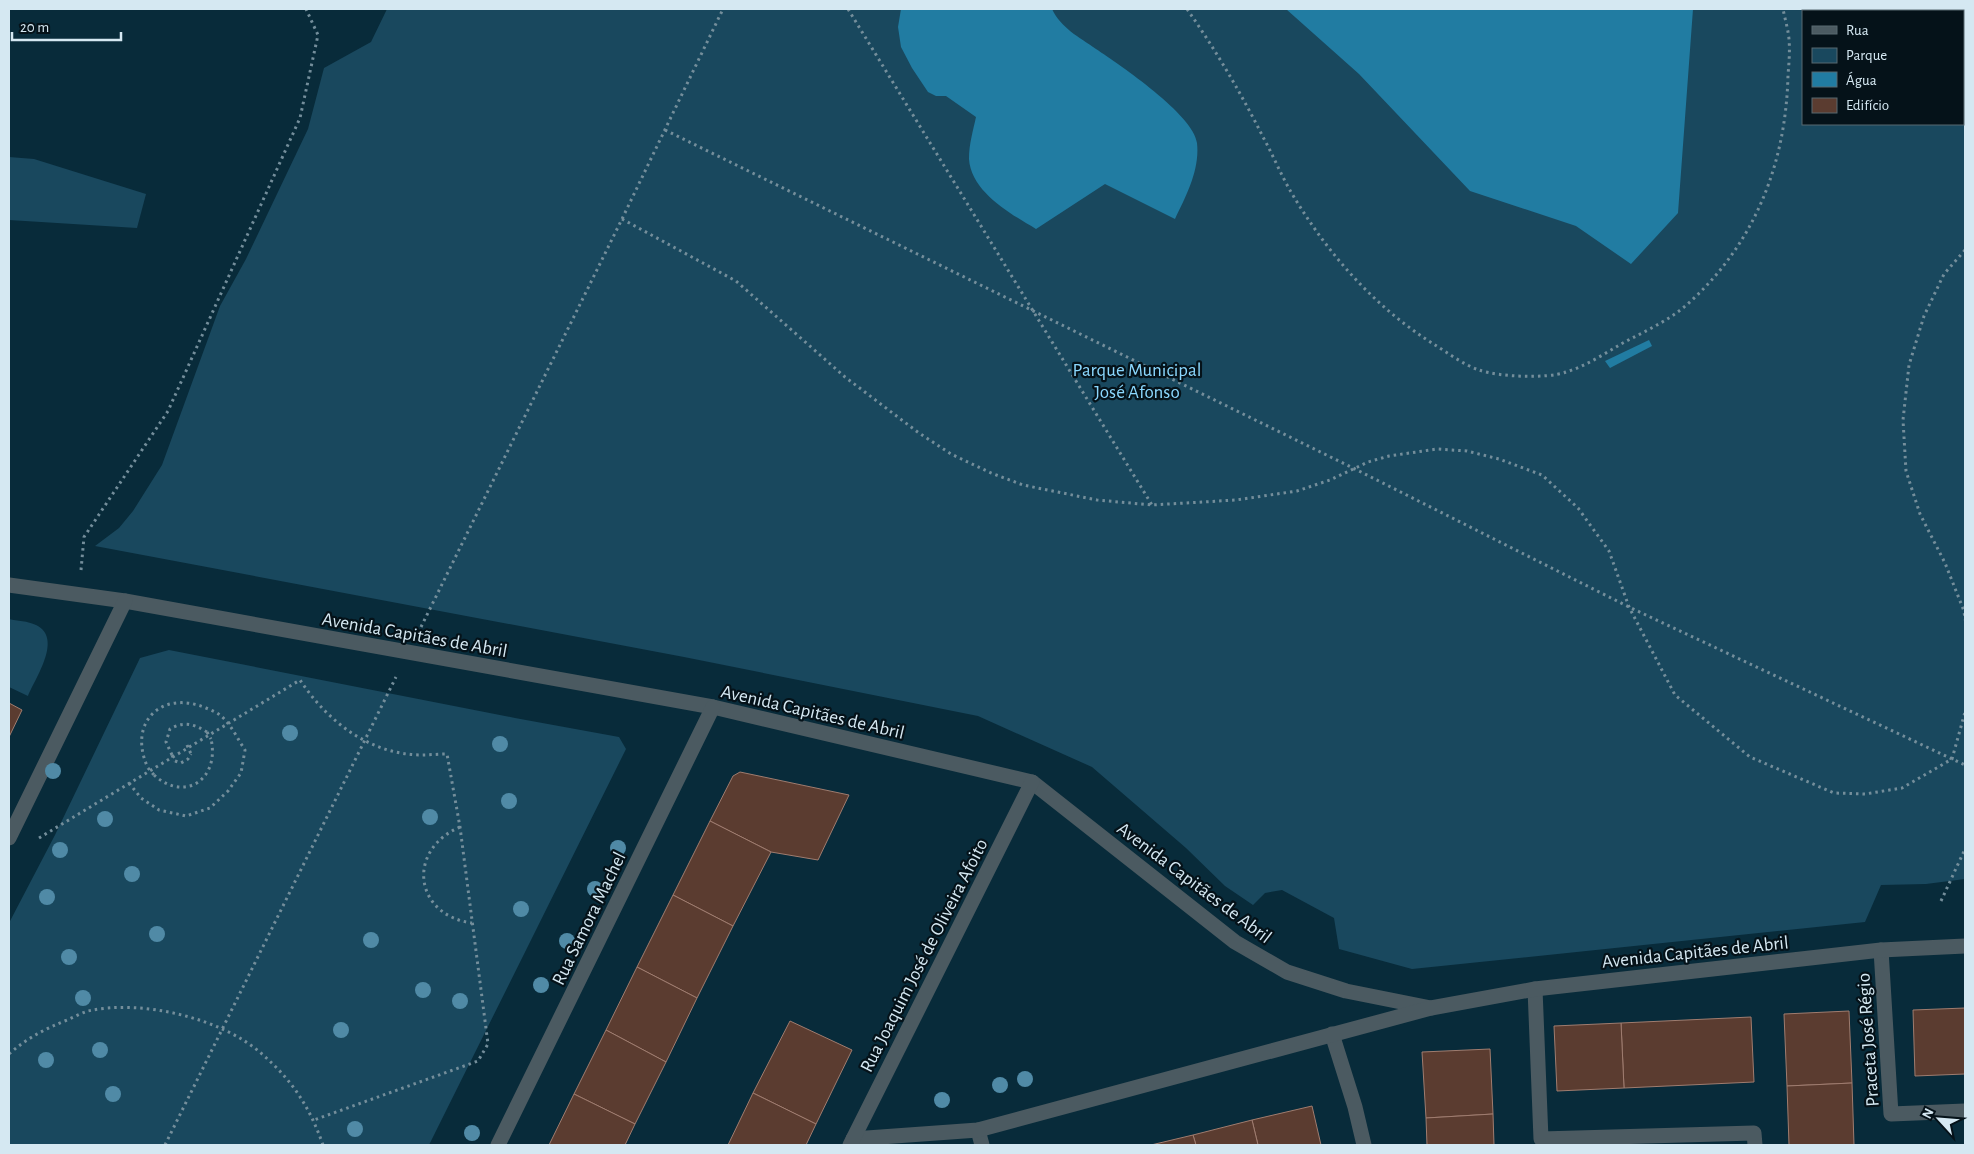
<svg xmlns="http://www.w3.org/2000/svg" width="1974" height="1154" font-family="'Alegreya Sans',sans-serif">
	<style>
		.green { fill: #19485e; fill-rule: evenodd }
		.water { fill: #217ca2 }
		.building { fill: #5b3c30; stroke: #9f7c6f }
		.lines { fill: none; stroke-linecap: round; stroke-linejoin: round }
		.path { stroke: #748e9b; stroke-width: 3; stroke-dasharray: 2.5 4; stroke-linecap: butt }
		.minor { stroke: #4b5a61; stroke-width: 15 }
		.path-bridge { stroke: #748e9b; stroke-width: 3; stroke-dasharray: 2.5 4; stroke-linecap: butt }
		.tree { fill: #508aa6 }
		.labels { text-anchor: middle; stroke-width: 4.5; stroke-linejoin: round; paint-order: stroke }
		.park-label { font-size: 19px; fill: #8bd8fe; stroke: #051219 }
		.street-label { font-size: 19px; fill: #d5e8f2; stroke: #051219 }
	</style>
	<rect width="100%" height="100%" fill="#082b3a"/>
	<!-- green -->
	<g class="green">
		<path d="M387,9h1578v870l-39,5 -45,1 -16,37 -453,47 -73,-20 -5,-31 -52,-28 -17,3 -12,12 -28,-19 -39,-38 -94,-81 -114,-51 -294,-59 -589,-111 24,-18 14,-17 29,-46 58,-159 26,-47 62,-130 16,-61 47,-26zM1803,11h160v113h-160z"/>
		<polygon points="9,157 34,159 146,194 137,228 9,220"/>
		<path d="M9,619c8,2 19,2 27,6 27,13 0,52 -8,71l-19,-9z"/>
		<polygon points="169,650 515,718 619,737 626,749 429,1145 9,1145 9,923 55,835 140,658"/>
	</g>
	<!-- water -->
	<g class="water">
		<path d="M901,9h151c9,19 27,28 44,40 24,16 98,66 101,94 3,27 -11,53 -22,76l-70,-35 -69,45c-25,-15 -65,-37 -67,-70 0,-15 4,-28 7,-42l-30,-21h-10l-8,-4 -16,-24 -11,-21 -3,-20z"/>
		<polygon points="1286,9 1693,9 1678,213 1631,264 1576,226 1470,191 1359,74"/>
		<polygon points="1649,340 1652,346 1610,368 1605,361"/>
	</g>
	<!-- building -->
	<g class="building">
		<polygon points="9,703 22,710 9,737"/>
		<polygon points="740,772 849,795 818,860 771,852 710,821 733,776"/>
		<polygon points="710,821 771,852 733,926 673,895"/>
		<polygon points="673,895 733,926 697,998 637,967"/>
		<polygon points="637,967 697,998 666,1062 606,1030"/>
		<polygon points="1965,1008 1965,1074 1915,1076 1913,1010"/>
		<polygon points="1849,1011 1852,1083 1787,1086 1784,1014"/>
		<polygon points="1751,1017 1754,1082 1624,1088 1621,1023"/>
		<polygon points="790,1021 852,1050 816,1124 753,1093"/>
		<polygon points="1621,1023 1624,1088 1557,1091 1554,1026"/>
		<polygon points="606,1030 666,1062 635,1124 574,1094"/>
		<polygon points="1490,1049 1493,1114 1426,1118 1422,1052"/>
		<polygon points="1852,1083 1854,1145 1789,1145 1787,1086"/>
		<polygon points="753,1093 816,1124 806,1145 728,1145"/>
		<polygon points="574,1094 635,1124 625,1145 549,1145"/>
		<polygon points="1312,1106 1321,1145 1258,1145 1252,1120"/>
		<polygon points="1493,1114 1494,1145 1427,1145 1426,1118"/>
		<polygon points="1252,1120 1258,1145 1196,1145 1193,1135"/>
		<polygon points="1193,1135 1196,1145 1151,1145"/>
	</g>
	<g class="lines">
		<!-- path -->
		<g class="path">
			<polyline points="848,9 1152,505"/>
			<path d="M1187,9c28,40 54,84 76,128 10,18 18,38 28,55 36,61 83,115 144,153 13,8 29,20 44,25 20,7 68,9 87,2 20,-6 38,-18 55,-28 24,-13 50,-24 70,-43 65,-60 95,-139 97,-226 1,-12 2,-24 1,-36 -1,-10 -4,-20 -6,-30"/>
			<polyline points="665,130 1353,468 1629,607 1965,765"/>
			<polyline points="622,219 736,281 845,377 919,433 951,454 991,473 1023,485 1097,500 1152,505 1236,500 1297,491 1330,480 1368,462 1389,456 1437,449 1467,451 1499,459 1542,475 1578,508 1609,551 1629,607 1675,695 1750,757 1834,793 1865,794 1902,788 1952,759 1965,712"/>
			<polyline points="1965,250 1944,274 1924,316 1909,365 1903,420 1906,471 1920,514 1945,563 1964,611 1965,620"/>
			<polyline points="81,570 84,537 168,411 300,118 318,35 306,9"/>
			<polyline points="421,627 622,219 723,9"/>
			<path d="M172,755l-6,-13 4,-13c13,-8 24,-5 37,3"/>
			<polyline points="175,761 181,763 188,759 191,754"/>
			<path d="M154,775c31,28 66,4 57,-36"/>
			<path d="M129,783l12,15 18,12 27,6 24,-8 18,-17 13,-18 4,-23c-8,-12 -14,-26 -25,-35 -4,-3 -9,-5 -14,-7 -45,-19 -79,15 -58,60"/>
			<path d="M460,827c-54,23 -46,88 12,96"/>
			<path d="M39,838l261,-158c27,41 69,74 120,75 9,0 18,-1 27,-1l13,73 28,217 -10,17 -164,59"/>
			<polyline points="1941,901 1965,849"/>
			<path d="M9,1054c18,-16 36,-25 58,-34 7,-3 14,-7 21,-9 53,-12 135,7 175,44 30,26 47,53 60,90"/>
			<polyline points="165,1145 396,677"/>
		</g>
		<!-- minor -->
		<g class="minor">
			<polyline points="9,585 125,601 713,707 1032,782 1235,942 1287,972 1346,991 1431,1008"/>
			<polyline points="9,838 125,601"/>
			<polyline points="1881,950 1891,1114 1965,1111"/>
			<polyline points="1535,989 1541,1139 1754,1133 1755,1145"/>
			<polyline points="1332,1034 1355,1107 1364,1145"/>
			<polyline points="978,1130 982,1145"/>
			<polyline points="853,1139 978,1130 1431,1008 1535,989 1881,950 1965,946"/>
			<polyline points="498,1145 713,707"/>
			<polyline points="850,1145 1032,782"/>
		</g>
		<!-- path-bridge -->
		<g class="path-bridge">
			<polyline points="207,732 211,739"/>
			<polyline points="187,745 191,754"/>
			<polyline points="172,755 175,761"/>
			<polyline points="148,768 154,775"/>
		</g>
	</g>
	<!-- trees -->
	<g class="tree">
		<circle cx="290" cy="733" r="8"/>
		<circle cx="500" cy="744" r="8"/>
		<circle cx="53" cy="771" r="8"/>
		<circle cx="509" cy="801" r="8"/>
		<circle cx="430" cy="817" r="8"/>
		<circle cx="105" cy="819" r="8"/>
		<circle cx="618" cy="848" r="8"/>
		<circle cx="60" cy="850" r="8"/>
		<circle cx="132" cy="874" r="8"/>
		<circle cx="595" cy="889" r="8"/>
		<circle cx="47" cy="897" r="8"/>
		<circle cx="521" cy="909" r="8"/>
		<circle cx="157" cy="934" r="8"/>
		<circle cx="371" cy="940" r="8"/>
		<circle cx="567" cy="941" r="8"/>
		<circle cx="69" cy="957" r="8"/>
		<circle cx="541" cy="985" r="8"/>
		<circle cx="423" cy="990" r="8"/>
		<circle cx="83" cy="998" r="8"/>
		<circle cx="460" cy="1001" r="8"/>
		<circle cx="341" cy="1030" r="8"/>
		<circle cx="100" cy="1050" r="8"/>
		<circle cx="46" cy="1060" r="8"/>
		<circle cx="1025" cy="1079" r="8"/>
		<circle cx="1000" cy="1085" r="8"/>
		<circle cx="113" cy="1094" r="8"/>
		<circle cx="942" cy="1100" r="8"/>
		<circle cx="355" cy="1129" r="8"/>
		<circle cx="472" cy="1133" r="8"/>
	</g>
	<g class="labels">
		<!-- park labels -->
		<g class="park-label">
			<text x="1137" y="376">Parque Municipal<tspan x="1137" dy="22">José Afonso</tspan></text>
		</g>
		<!-- street labels -->
		<g class="street-label">
			<text transform="translate(415 634) rotate(10)" y="7">Avenida Capitães de Abril</text>
			<text transform="translate(813 711) rotate(13)" y="7">Avenida Capitães de Abril</text>
			<text transform="translate(1195 882) rotate(37)" y="7">Avenida Capitães de Abril</text>
			<text transform="translate(588 918) rotate(-64)" y="7">Rua Samora Machel</text>
			<text transform="translate(1695 951) rotate(-6)" y="7">Avenida Capitães de Abril</text>
			<text transform="translate(923 955) rotate(-63)" y="7">Rua Joaquim José de Oliveira Afoito</text>
			<text transform="translate(1867 1040) rotate(-94)" y="7">Praceta José Régio</text>
		</g>
	</g>
	<!-- border -->
	<rect width="1974" height="1154" fill="none" stroke="#d5e8f2" stroke-width="20"/>
	<!-- legend -->
	<rect x="1802" y="10" width="162" height="115" fill="#051219" stroke="#586870"/>
	<rect x="1812" y="26" width="25" height="8" fill="#4b5a61" stroke="#586870"/>
	<text x="1846" y="35" font-size="15" fill="#d5e8f2">Rua</text>
	<rect x="1812" y="48" width="25" height="15" fill="#19485e" stroke="#586870"/>
	<text x="1846" y="60" font-size="15" fill="#d5e8f2">Parque</text>
	<rect x="1812" y="72" width="25" height="15" fill="#217ca2" stroke="#586870"/>
	<text x="1846" y="85" font-size="15" fill="#d5e8f2">Água</text>
	<rect x="1812" y="98" width="25" height="15" fill="#5b3c30" stroke="#586870"/>
	<text x="1846" y="110" font-size="15" fill="#d5e8f2">Edifício</text>
	<!-- north arrow -->
	<g transform="translate(1939 1119) rotate(296)" stroke="#051219" stroke-width="4" paint-order="stroke">
	<path d="M0-4L9 19L0 12L-9 19Z" fill="#d5e8f2"/>
	<text y="-8" font-size="14" font-weight="bold" text-anchor="middle" fill="#d5e8f2">N</text>
	</g>
	<!-- scale -->
	<path d="M12 32v8h109v-8" fill="none" stroke="#d5e8f2" stroke-width="2.5"/>
	<text x="20" y="32" font-size="15" fill="#d5e8f2" stroke="#051219" stroke-width="4" paint-order="stroke">20 m</text>
</svg>
